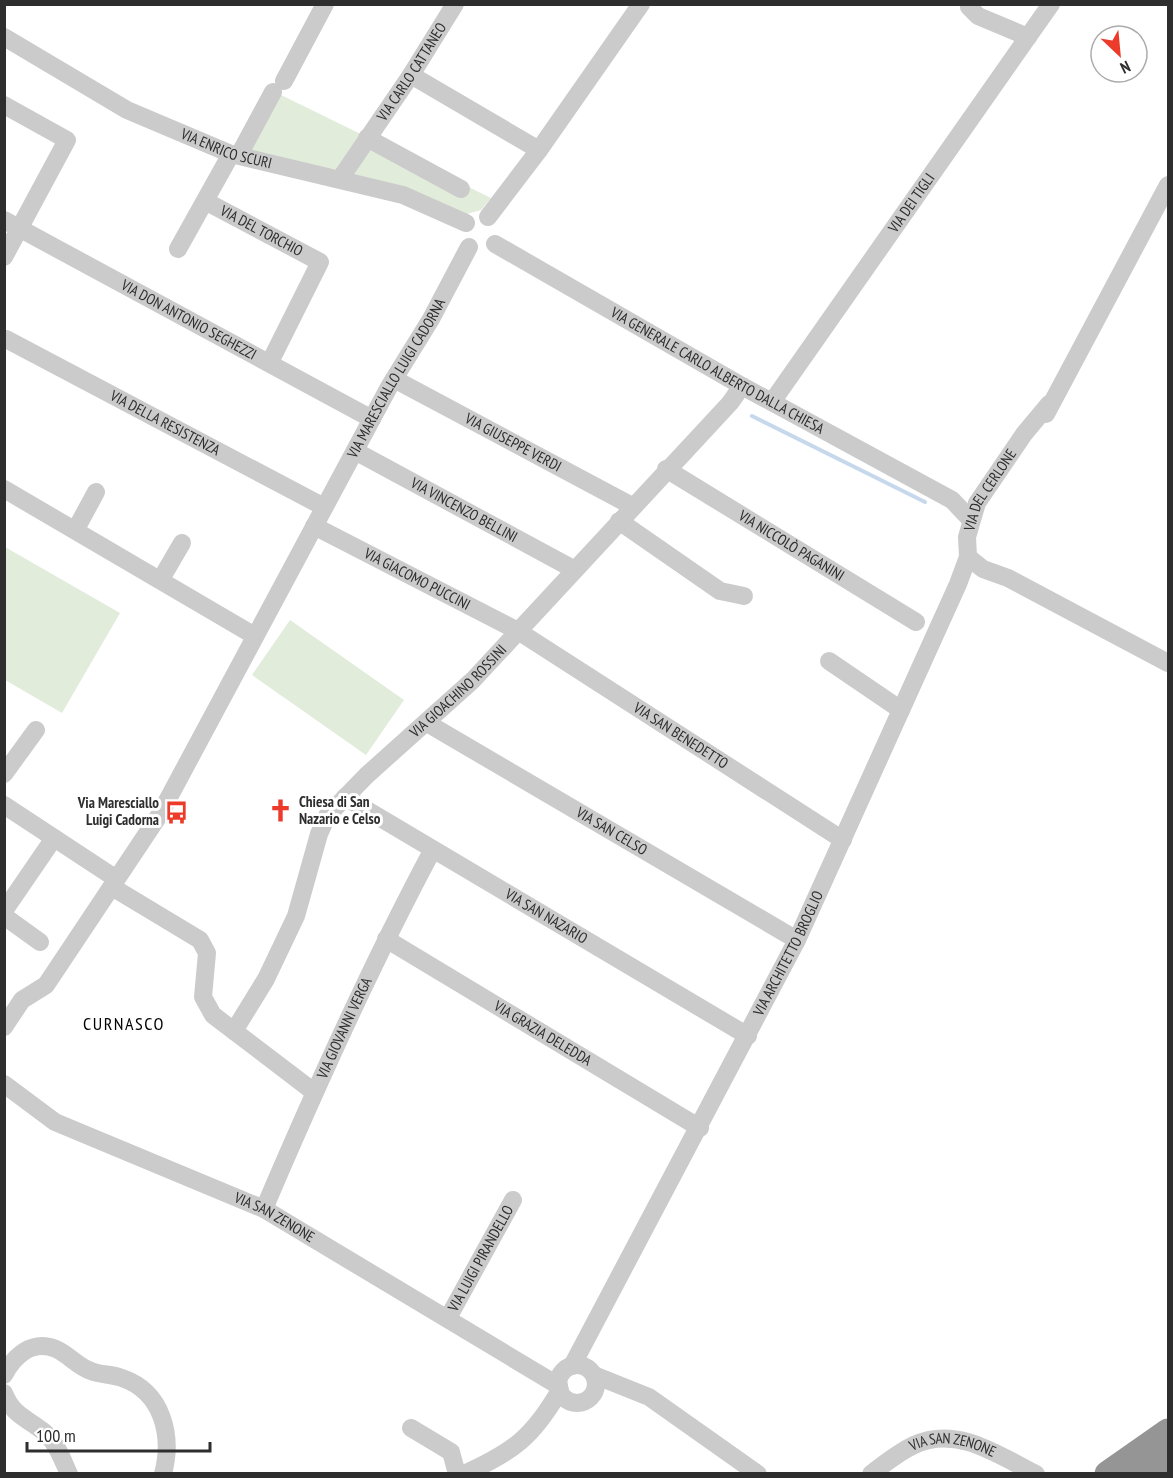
<svg xmlns="http://www.w3.org/2000/svg" width="1173" height="1478" font-family="'PT Sans Narrow',sans-serif">
	<style>
		.green { fill: #e2ecdb }
		.lines { fill: none; stroke-linecap: round; stroke-linejoin: round }
		.stream { stroke: #c7d8ed; stroke-width: 4 }
		.minor { stroke: #cbcbcb; stroke-width: 18 }
		.highway { stroke: #959595; stroke-width: 27 }
		.labels { text-anchor: middle; stroke-width: 6; stroke-linejoin: round; paint-order: stroke }
		.street-label { font-size: 15px; fill: #2e2e2e; stroke: #fff }
		.poi-label { font-size: 15px; font-weight: bold; fill: #2e2e2e; stroke: #fff; text-anchor: start }
		.quarter-label { font-size: 18px; letter-spacing: 1.5px; fill: #000; stroke: #fff }
	</style>
	<rect width="100%" height="100%" fill="#fff"/>
	<!-- green -->
	<g class="green">
		<polygon points="277,93 491,198 481,210 467,214 245,151"/>
		<polygon points="5,547 120,613 62,713 5,680"/>
		<polygon points="290,620 404,700 366,755 252,675"/>
	</g>
	<g class="lines">
		<!-- stream -->
		<polyline class="stream" points="752,416 925,502"/>
		<!-- minor -->
		<g class="minor">
			<polyline points="970,4 969,7 978,16 1028,37"/>
			<path id="s1" d="M4,37l123,73 104,44 172,41 63,28"/>
			<polyline points="411,75 539,150"/>
			<polyline points="284,81 325,4"/>
			<polyline points="4,105 67,140 4,257"/>
			<polyline points="367,138 461,189"/>
			<polyline points="239,155 273,92"/>
			<path id="s2" d="M340,179l71,-104 44,-71"/>
			<path id="s3" d="M205,201l115,61 -50,100"/>
			<polyline points="488,217 539,150 641,4"/>
			<path id="s4" d="M4,220l368,199"/>
			<path id="s5" d="M495,244l247,142 210,114 19,20"/>
			<polyline points="178,249 231,154"/>
			<path id="s6" d="M6,339l318,168"/>
			<path id="s7" d="M394,379l238,127"/>
			<path id="s8" d="M772,402l279,-398"/>
			<polyline points="1046,414 1168,185"/>
			<path id="s9" d="M355,451l220,119"/>
			<path id="s10" d="M666,469l250,153"/>
			<polyline points="4,489 255,636"/>
			<polyline points="619,521 720,591 744,596"/>
			<path id="s11" d="M314,526l204,105 325,209"/>
			<polyline points="76,529 96,492"/>
			<polyline points="968,557 983,569 1008,578 1168,663"/>
			<polyline points="161,579 182,543"/>
			<polyline points="829,661 901,710"/>
			<path id="s12" d="M427,723l370,217"/>
			<polyline points="4,774 36,730"/>
			<path id="s13" d="M345,797l403,239"/>
			<polyline points="4,805 115,878"/>
			<polyline points="112,887 200,940 207,953 203,997 213,1015 314,1092"/>
			<polyline points="4,911 54,838"/>
			<polyline points="4,916 40,942"/>
			<path id="s14" d="M386,939l314,189"/>
			<path id="s15" d="M4,1027l18,-27 24,-15 114,-171 229,-427 42,-68 38,-72"/>
			<path id="s16" d="M234,1031l32,-52 30,-63 23,-82 8,-18 40,-41 106,-95 257,-277 12,-17"/>
			<path id="s17" d="M4,1084l51,38 209,87 295,177"/>
			<path id="s18" d="M264,1209c52,-122 106,-242 168,-358"/>
			<path id="s19" d="M448,1318l65,-118"/>
			<circle cx="577" cy="1384" r="19"/>
			<path id="s20" d="M572,1366l225,-426 161,-356 10,-27 -1,-20 10,-34 47,-69 25,-30"/>
			<path d="M4,1375c10,-19 28,-36 52,-26 12,5 21,17 35,22 9,4 21,3 31,7 41,14 51,58 41,96"/>
			<polyline points="594,1375 649,1397 758,1474"/>
			<path d="M4,1393c9,23 23,25 40,39 13,11 18,27 25,42"/>
			<polyline points="411,1428 451,1452 457,1474"/>
			<path d="M464,1474c49,-22 69,-37 96,-84"/>
			<path id="s21" d="M871,1474c13,-10 28,-22 43,-29 43,-20 84,10 122,29"/>
		</g>
		<!-- highway -->
		<g class="highway">
			<polyline points="1108,1474 1168,1432"/>
			<polyline points="1146,1474 1168,1458"/>
		</g>
	</g>
	<!-- icons -->
	<defs>
		<symbol id="church-bare" viewBox="-9 -9 18 18"><path d="M-1.2-6h2.4v3.5h3.3v2.4h-3.3V6h-2.4V-.1h-3.3v-2.4h3.3Z" fill="#ec3b2a" stroke="#fff" stroke-width="2.5" paint-order="stroke"/></symbol>
		<symbol id="bus-bare" viewBox="-9 -9 18 18"><path d="M-5-6H5V4H4V6H2V4H-2V6H-4V4H-5ZM-3.5-4V0h7V-4ZM-3.5 1.2v1.5H-2V1.2ZM2 1.2v1.5H3.5V1.2Z" fill="#ec3b2a" stroke="#fff" stroke-width="2.5" paint-order="stroke"/></symbol>
	</defs>
	<g fill-rule="evenodd">
		<use href="#church-bare" x="264" y="794" width="33" height="33"/>
		<use href="#bus-bare" x="160" y="796" width="33" height="33"/>
	</g>
	<g class="labels">
		<!-- street labels -->
		<g class="street-label">
			<text dy="5" stroke="none"><textPath href="#s2" startOffset="129">VIA CARLO CATTANEO</textPath></text>
			<text dy="5" stroke="none"><textPath href="#s1" startOffset="250">VIA ENRICO SCURI</textPath></text>
			<text dy="5" stroke="none"><textPath href="#s8" startOffset="243">VIA DEI TIGLI</textPath></text>
			<text dy="5" stroke="none"><textPath href="#s3" startOffset="64">VIA DEL TORCHIO</textPath></text>
			<text dy="5" stroke="none"><textPath href="#s4" startOffset="210">VIA DON ANTONIO SEGHEZZI</textPath></text>
			<text dy="5" stroke="none"><textPath href="#s5" startOffset="256">VIA GENERALE CARLO ALBERTO DALLA CHIESA</textPath></text>
			<text dy="5" stroke="none"><textPath href="#s15" startOffset="762">VIA MARESCIALLO LUIGI CADORNA</textPath></text>
			<text dy="5" stroke="none"><textPath href="#s6" startOffset="180">VIA DELLA RESISTENZA</textPath></text>
			<text dy="5" stroke="none"><textPath href="#s7" startOffset="135">VIA GIUSEPPE VERDI</textPath></text>
			<text dy="5" stroke="none"><textPath href="#s20" startOffset="974">VIA DEL CERLONE</textPath></text>
			<text dy="5" stroke="none"><textPath href="#s9" startOffset="124">VIA VINCENZO BELLINI</textPath></text>
			<text dy="5" stroke="none"><textPath href="#s10" startOffset="147">VIA NICCOLÒ PAGANINI</textPath></text>
			<text dy="5" stroke="none"><textPath href="#s11" startOffset="116">VIA GIACOMO PUCCINI</textPath></text>
			<text dy="5" stroke="none"><textPath href="#s16" startOffset="417">VIA GIOACHINO ROSSINI</textPath></text>
			<text dy="5" stroke="none"><textPath href="#s11" startOffset="423">VIA SAN BENEDETTO</textPath></text>
			<text dy="5" stroke="none"><textPath href="#s12" startOffset="214">VIA SAN CELSO</textPath></text>
			<text dy="5" stroke="none"><textPath href="#s13" startOffset="234">VIA SAN NAZARIO</textPath></text>
			<text dy="5" stroke="none"><textPath href="#s20" startOffset="466">VIA ARCHITETTO BROGLIO</textPath></text>
			<text dy="5" stroke="none"><textPath href="#s18" startOffset="198">VIA GIOVANNI VERGA</textPath></text>
			<text dy="5" stroke="none"><textPath href="#s14" startOffset="183">VIA GRAZIA DELEDDA</textPath></text>
			<text dy="5" stroke="none"><textPath href="#s17" startOffset="303">VIA SAN ZENONE</textPath></text>
			<text dy="5" stroke="none"><textPath href="#s19" startOffset="68">VIA LUIGI PIRANDELLO</textPath></text>
			<text dy="5" stroke="none"><textPath href="#s21" startOffset="92">VIA SAN ZENONE</textPath></text>
		</g>
		<!-- poi labels -->
		<g class="poi-label">
			<text x="299" y="807">Chiesa di San<tspan x="299" dy="17">Nazario e Celso</tspan></text>
			<text x="159" y="808" text-anchor="end">Via Maresciallo<tspan x="159" dy="17">Luigi Cadorna</tspan></text>
		</g>
		<!-- quarter labels -->
		<g class="quarter-label">
			<text x="124" y="1030">CURNASCO</text>
		</g>
	</g>
	<!-- border -->
	<rect width="1173" height="1478" fill="none" stroke="#2e2e2e" stroke-width="12"/>
	<!-- north arrow -->
	<g transform="translate(1119 54) rotate(154)"><circle r="28" fill="#ffffff" stroke="#ababab" stroke-width="1.5"/>
	<path d="M0-4.5L10 22L0 15L-10 22Z" fill="#ec3b2a"/>
	<text y="-9" font-size="16" font-weight="bold" text-anchor="middle" fill="#2e2e2e">N</text>
	</g>
	<!-- scale -->
	<path d="M27 1442v9h183v-9" fill="none" stroke="#2e2e2e" stroke-width="3"/>
	<text x="36" y="1442" font-size="18" fill="#2e2e2e" stroke="#ffffff" stroke-width="4.5" paint-order="stroke">100 m</text>
</svg>
